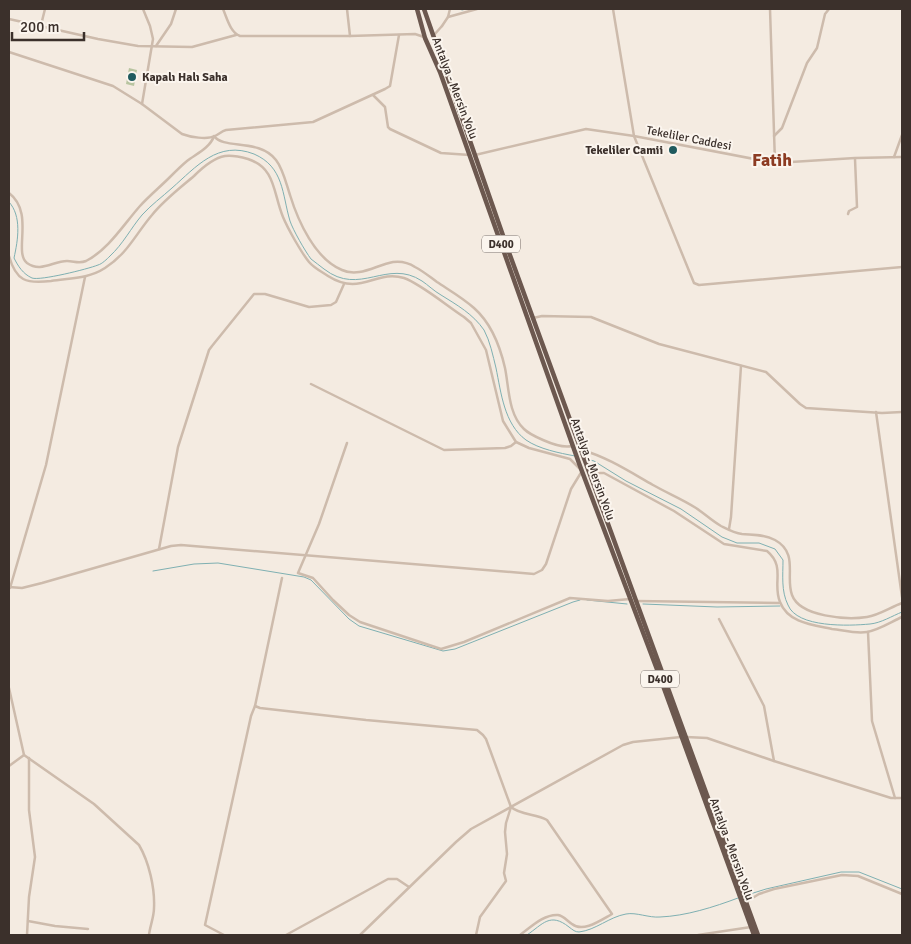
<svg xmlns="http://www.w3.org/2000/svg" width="911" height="944" font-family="Signika,sans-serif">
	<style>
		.grass { fill: #b8c4a0 }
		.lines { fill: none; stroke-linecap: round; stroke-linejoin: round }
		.stream { stroke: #7fb0b2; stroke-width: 1 }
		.minor { stroke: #cdbbac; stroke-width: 2.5 }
		.tertiary { stroke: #cdbbac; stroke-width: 2.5 }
		.trunk { stroke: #6c584f; stroke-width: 4.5 }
		.poi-dot { fill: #1f5a5e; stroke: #fbf5ee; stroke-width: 2 }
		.labels { text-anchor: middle; stroke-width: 4; stroke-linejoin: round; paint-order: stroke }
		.shield { fill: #fbf5ee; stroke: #756b66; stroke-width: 1 }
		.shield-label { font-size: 11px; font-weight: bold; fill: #3b302b }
		.poi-label { font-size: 12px; font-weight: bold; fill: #3b302b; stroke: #fbf5ee; text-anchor: start }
		.street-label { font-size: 12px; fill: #3b302b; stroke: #fbf5ee }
		.district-label { font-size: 18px; font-weight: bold; fill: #8c3b22; stroke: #fbf5ee }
	</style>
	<rect width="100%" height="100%" fill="#f4ebe1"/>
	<!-- grass -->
	<polygon class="grass" points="129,68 137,70 134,86 126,84"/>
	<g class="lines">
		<!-- stream -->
		<g class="stream">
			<polyline points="462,10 466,9"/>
			<path d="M9,202c13,14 9,38 5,56 4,8 9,16 18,20 8,3 56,-9 66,-13 4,-1 9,-6 12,-9 13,-12 21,-28 32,-41 9,-10 20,-18 30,-27 24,-21 46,-48 82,-34 30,13 28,40 36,67 3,9 15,30 21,38 4,3 9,7 13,10 36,28 63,-11 98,12 6,4 12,10 19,14 16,10 32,19 43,35 6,11 9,26 12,38 5,24 8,56 30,72 13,9 33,13 49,16"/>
			<path d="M586,459l8,2 32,20 55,28 41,28 15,6h22l16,6 8,11c0,15 -2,31 5,45 9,23 61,21 82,19 11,-1 22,-8 32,-12"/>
			<polyline points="153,571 194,564 218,563 304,577 311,580 349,619 359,626 443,651 455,649 573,602 580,600"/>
			<polyline points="587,600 627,604"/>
			<polyline points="643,604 717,607 780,606"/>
			<polyline points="747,895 766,889 841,872 859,872 902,889"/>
			<path d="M527,935c16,-11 23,-23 42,-8 4,3 6,5 10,5 17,-2 30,-15 47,-18 10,-2 23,4 34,3 26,-1 54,-10 78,-19"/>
		</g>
		<!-- minor -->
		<g class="minor">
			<polyline points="347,9 350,36"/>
			<polyline points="613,9 634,136 694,283 699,285 902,267"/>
			<polyline points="770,9 775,163"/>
			<polyline points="448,17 477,9"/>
			<polyline points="9,19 98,39 138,46 192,47 236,35"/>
			<polyline points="41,25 45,9"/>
			<polyline points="442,26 448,17 450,9"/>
			<polyline points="156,46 171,24 176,9"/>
			<path d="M9,52l104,34 29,18 40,30c8,3 25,6 33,2 4,-2 7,-5 11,-6l87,-8 72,-33 5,-3 9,-51"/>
			<polyline points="373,95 385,107 388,127 390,129 441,153 470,155"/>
			<polyline points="142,104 153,39 150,26 143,9"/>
			<polyline points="774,136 782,128 807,63 817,48 825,14 829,9"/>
			<polyline points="475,155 586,129 634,136 775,163 855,158 902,157"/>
			<polyline points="894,157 902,135"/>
			<path d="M9,193c26,20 4,59 18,70 14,10 26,-2 40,-2 7,0 12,3 19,0 22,-11 38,-37 54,-55 9,-10 20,-19 30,-29 5,-5 11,-11 17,-16 9,-7 23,-13 27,-25 10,14 45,2 62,24 7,9 10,23 14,35 8,26 25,64 52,75 17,8 34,-5 51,-8 8,-1 16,1 22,5 8,4 15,10 22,15 12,8 26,16 37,26 17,15 26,38 31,60 4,19 3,46 19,61 5,5 12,8 19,11 9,4 20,8 29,6"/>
			<polyline points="848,214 849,211 857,207 855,159"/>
			<path d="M9,256c7,25 17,28 42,25 19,-3 37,-2 54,-13 23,-15 30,-33 47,-53 12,-15 28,-27 42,-39 8,-8 19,-18 31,-20 7,-1 16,1 23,3 28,9 25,34 35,58 5,12 18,35 26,45 5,6 13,10 19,14 33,21 48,-7 76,2 17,6 43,28 60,39l7,6 15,27 17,71 13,21 13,6 41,11 12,12 -11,18 -25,75 -4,6 -8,4 -353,-29 -10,1 -129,37 -20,5 -13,-1"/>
			<polyline points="311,384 444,450 505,448 511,446 516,442"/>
			<polyline points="876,412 902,597"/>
			<polyline points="347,443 319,524 298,573 313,578 333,600 349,615 360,622 441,649 464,642 570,598 608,601 630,599"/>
			<path d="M591,473h13l70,38 50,33 43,7c19,16 5,32 13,51 8,21 33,23 52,27 11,1 23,5 35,3 12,-2 24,-10 35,-15"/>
			<polyline points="729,529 731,517 741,366"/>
			<polyline points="159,549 178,447 209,350 212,346 254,294 265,294 309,307 331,305 336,302 344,284"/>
			<polyline points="10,588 46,465 85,277"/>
			<polyline points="636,601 779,603"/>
			<polyline points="719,619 764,706 774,761"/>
			<polyline points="868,632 872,721 895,798"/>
			<path d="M255,706l5,2 106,12 111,10 6,5 3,4 25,68c9,8 25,7 36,13l65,94c-11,6 -29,19 -40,10 -5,-3 -8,-8 -14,-9 -14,-1 -27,12 -38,20"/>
			<polyline points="686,737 707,738 774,761 891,798 902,798"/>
			<polyline points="9,766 24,755"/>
			<polyline points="746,902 759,894 774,889 842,875 858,876 902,894"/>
			<polyline points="28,921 55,926 88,929"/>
			<polyline points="27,935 29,897 35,857 29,810 29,758"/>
			<polyline points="224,935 205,925 251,716 255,706 282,578"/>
			<polyline points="286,935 388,879 397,879 409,887"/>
			<polyline points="360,935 456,842 471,829 623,745 633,742 681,737"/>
			<polyline points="476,935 480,917 506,881 504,873 507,854 505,832 506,823 511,807"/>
			<polyline points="698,935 751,927"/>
		</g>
		<!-- tertiary -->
		<g class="tertiary">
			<path d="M223,9c4,9 7,23 17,27h110l65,-2 9,3"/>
			<polyline points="434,35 442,26"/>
			<polyline points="533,318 542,316 591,317 659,344 766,372 800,404 806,408 882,413 902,412"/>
			<path d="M582,450c25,7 48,22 71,35 14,8 29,14 43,23 9,6 16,13 25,18 6,3 13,7 21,8 11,1 22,0 33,6 24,13 10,37 17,55 8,22 55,25 75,22 12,-2 24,-10 35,-14"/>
			<path d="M9,688l15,67 70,49 45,41c10,17 16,43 15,63 0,9 -4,18 -5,27"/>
		</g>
		<!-- trunk -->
		<g class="trunk">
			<polyline points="417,9 425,38 440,72 580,466 658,672 754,935"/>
			<polyline points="424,9 507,247 758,935"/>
		</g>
	</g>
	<!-- markers -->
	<g class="poi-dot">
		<circle cx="132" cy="77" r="5"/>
		<circle cx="673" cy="150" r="5"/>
	</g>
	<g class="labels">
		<!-- shield labels -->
		<g class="shield">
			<rect x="482" y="235.5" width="38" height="17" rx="4"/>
			<rect x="641" y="670.5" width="38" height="17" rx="4"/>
		</g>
		<g class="shield-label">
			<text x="501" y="248">D400</text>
			<text x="660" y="683">D400</text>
		</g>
		<!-- poi labels -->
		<g class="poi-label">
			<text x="142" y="81">Kapalı Halı Saha</text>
			<text x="663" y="154" text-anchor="end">Tekeliler Camii</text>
		</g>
		<!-- street labels -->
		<g class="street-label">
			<text transform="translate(455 88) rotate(69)" y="4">Antalya - Mersin Yolu</text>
			<text transform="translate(689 138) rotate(11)" y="4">Tekeliler Caddesi</text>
			<text transform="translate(593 469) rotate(70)" y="4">Antalya - Mersin Yolu</text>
			<text transform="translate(732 849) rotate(70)" y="4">Antalya - Mersin Yolu</text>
		</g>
		<!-- district labels -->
		<g class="district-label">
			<text x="772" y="166">Fatih</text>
		</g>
	</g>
	<!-- border -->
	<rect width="911" height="944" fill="none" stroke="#3b302b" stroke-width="20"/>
	<!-- scale -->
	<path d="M12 32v8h72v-8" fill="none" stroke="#3b302b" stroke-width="2.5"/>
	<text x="20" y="32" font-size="15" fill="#3b302b" stroke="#fbf5ee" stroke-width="4" paint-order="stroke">200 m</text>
</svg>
